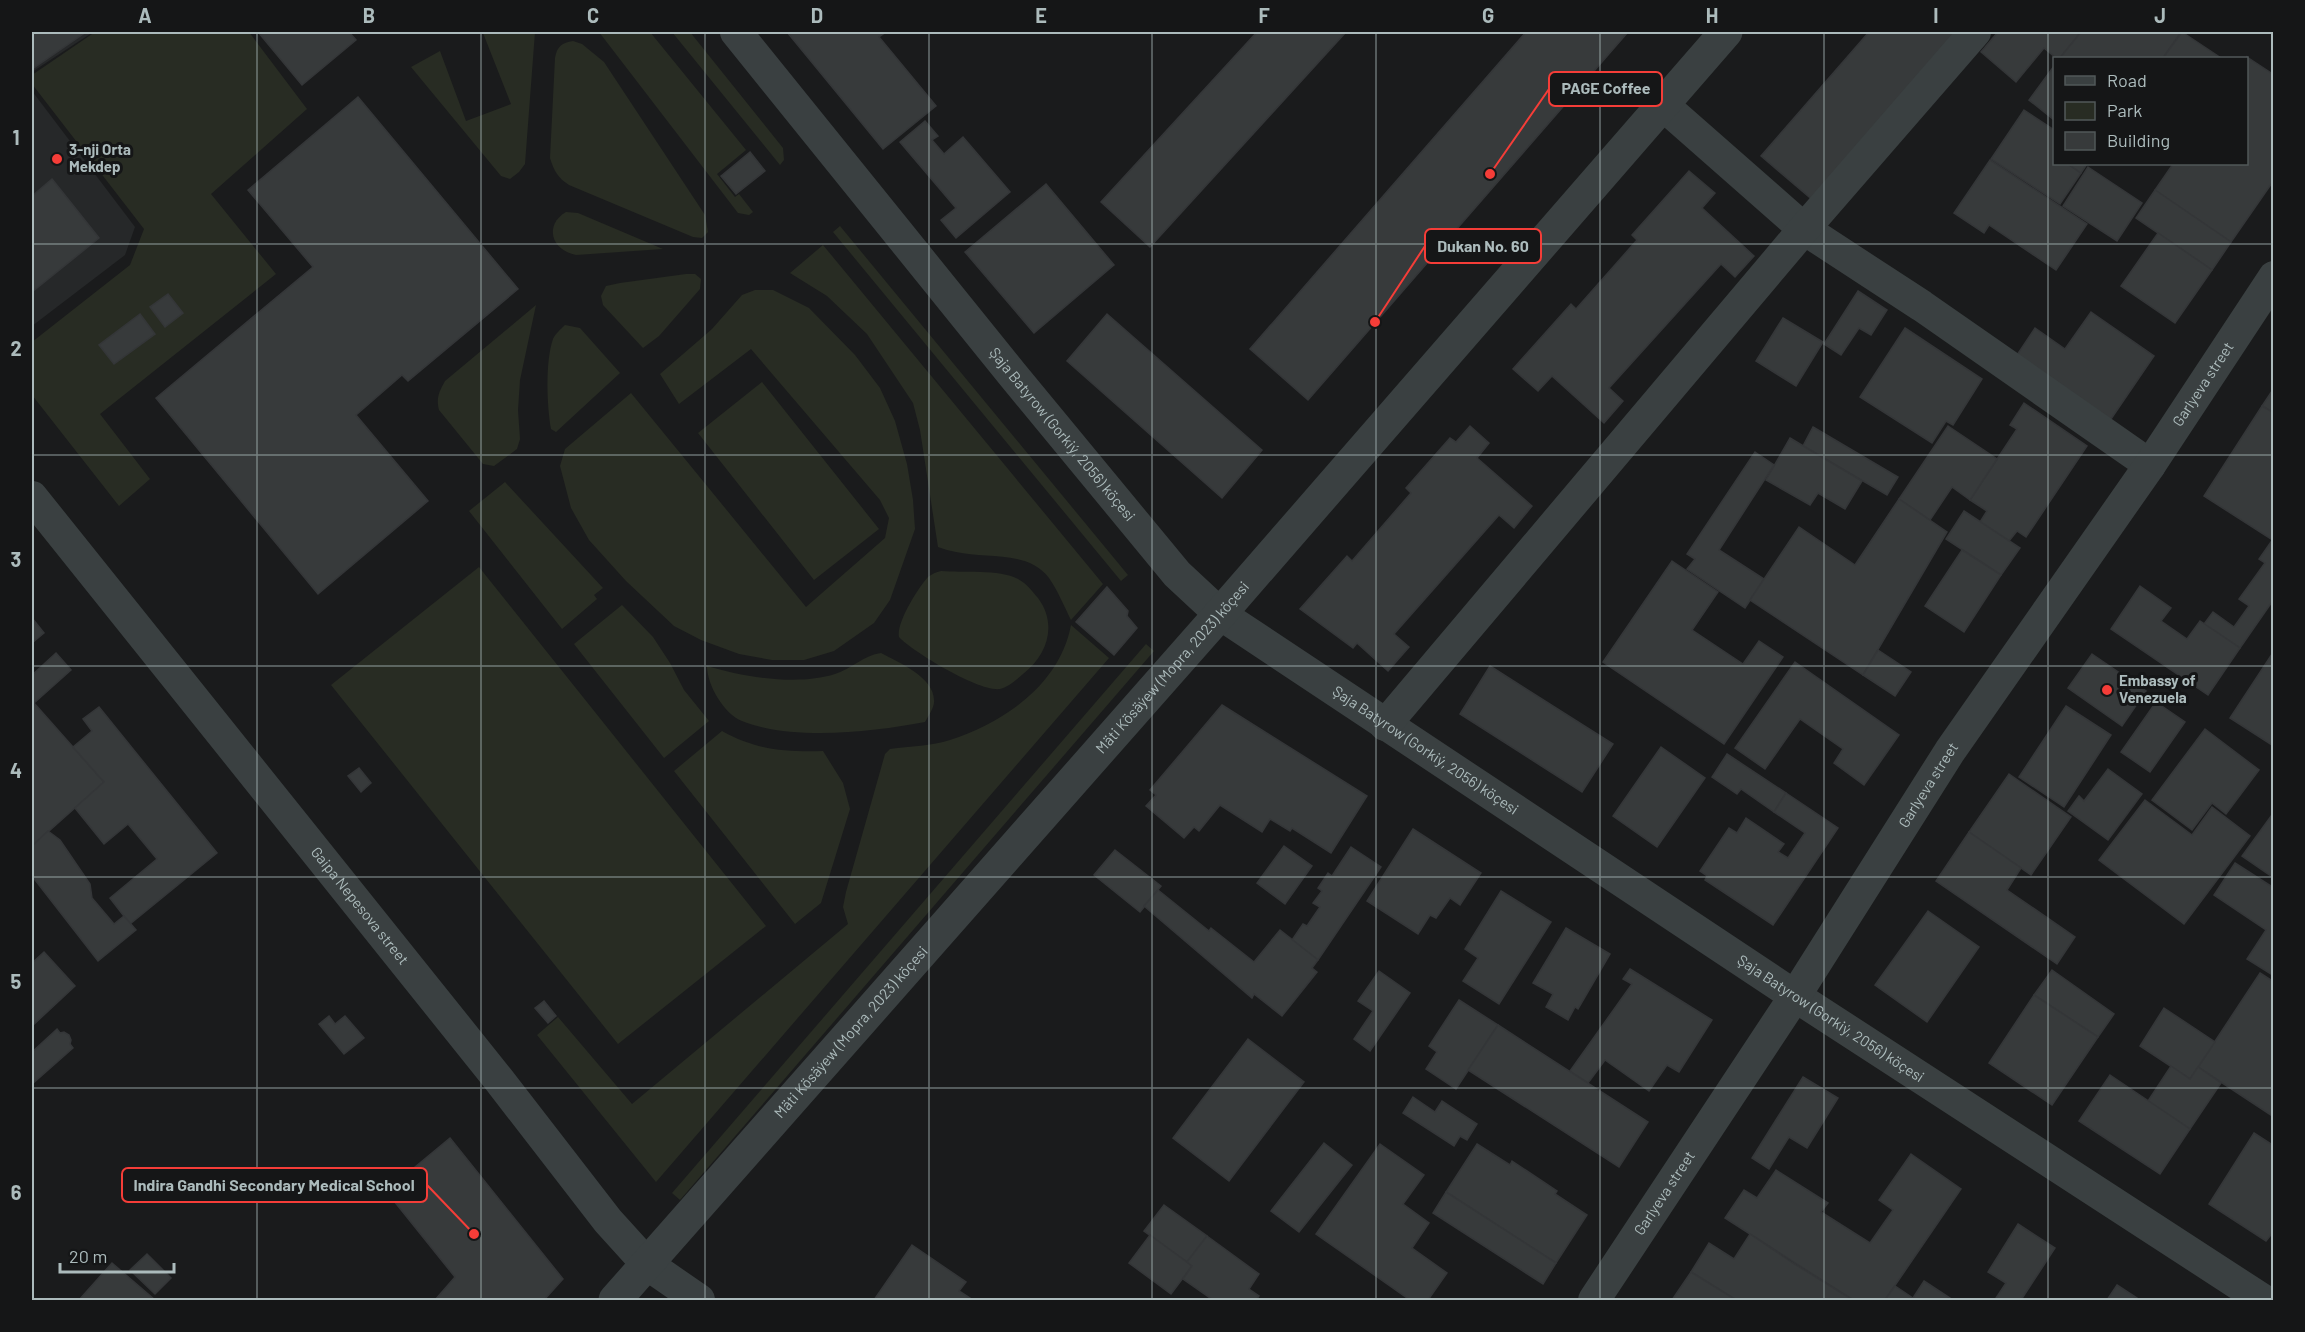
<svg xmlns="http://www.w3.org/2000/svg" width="2305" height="1332" font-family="Barlow,sans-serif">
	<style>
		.built { fill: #262829 }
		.green { fill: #282c23 }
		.building { fill: #373a3b; stroke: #343638; stroke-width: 1.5 }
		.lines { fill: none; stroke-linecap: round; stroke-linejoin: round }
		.minor { stroke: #3a4041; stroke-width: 32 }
		.tertiary { stroke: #3a4041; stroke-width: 33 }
		.grid { fill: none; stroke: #acbbbc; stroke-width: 1.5; stroke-opacity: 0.55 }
		.poi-dot { fill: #f53d38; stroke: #151617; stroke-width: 2 }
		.labels { text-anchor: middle; stroke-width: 6; stroke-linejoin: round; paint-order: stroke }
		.poi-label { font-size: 15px; font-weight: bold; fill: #acbbbc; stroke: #151617; text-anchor: start }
		.street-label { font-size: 15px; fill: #acbbbc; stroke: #151617 }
		.leader { fill: none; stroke: #f53d38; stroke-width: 2 }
		.callout-dot { fill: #f53d38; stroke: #151617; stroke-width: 2 }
		.callout { fill: #151617; stroke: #f53d38; stroke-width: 2 }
		.callout-label { font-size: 16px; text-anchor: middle; font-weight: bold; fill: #acbbbc }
		.neatline { fill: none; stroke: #acbbbc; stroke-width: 2 }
		.grid-label { font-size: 20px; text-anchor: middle; font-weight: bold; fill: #acbbbc }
	</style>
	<rect width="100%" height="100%" fill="#1a1b1c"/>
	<!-- built -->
	<g class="built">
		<polygon points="32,32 93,32 32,72"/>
		<polygon points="32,91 135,227 125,255 32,326"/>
	</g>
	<!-- green -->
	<g class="green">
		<polygon points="95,32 249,32 307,109 211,194 276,274 100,414 150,479 119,506 32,395 32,342 130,265 144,229 32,84 32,75"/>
		<polygon points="486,32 535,32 525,164 519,172 510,179 501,176 411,67 440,51 466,121 511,104 483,33"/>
		<polygon points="599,32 650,32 746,150 717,174 735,197 739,194 753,212 749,215 738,213"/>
		<polygon points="672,32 690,32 783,148 784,160 780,165"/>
		<path d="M573,41l9,3 22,18 101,153 3,17 -6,6 -9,-1 -124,-52c-11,-7 -15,-14 -19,-27l5,-100c2,-12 7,-15 18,-17z"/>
		<path d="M566,212l12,1 85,36 -87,6c-25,-5 -32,-30 -10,-43z"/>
		<polygon points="840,226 1128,575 1121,581 833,232"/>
		<path d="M823,245l280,339 -32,36c-7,-14 -13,-29 -22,-42 -21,-28 -63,-19 -93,-26 -6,-1 -12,-3 -18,-5l-18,-117 -7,-27 -46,-69 -40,-38 -37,-23z"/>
		<polygon points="686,274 695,274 701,279 700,289 659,336 643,348 603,305 601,296 606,286 620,283"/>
		<polygon points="755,290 773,290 809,308 855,355 880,388 895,421 907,464 913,500 915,529 890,600 874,623 834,651 804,660 772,660 739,654 701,640 674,626 626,581 589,540 571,508 560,466 565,449 631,393 806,607 885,538 889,518 880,500 751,349 679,404 660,374 712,329 742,295"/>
		<path d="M536,305l-16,75 -2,30 2,29 -3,10 -23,17 -11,-2 -44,-54c-3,-12 0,-18 6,-29z"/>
		<path d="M565,325l15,3 40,45 -64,59 -5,-3c-4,-23 -6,-67 2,-90 2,-5 8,-10 12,-14z"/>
		<polygon points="762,382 879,529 814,580 698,433"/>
		<polygon points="505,482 603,588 594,595 597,599 562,629 469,511"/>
		<polygon points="479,567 766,926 618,1044 331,685"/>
		<path d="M941,571c22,2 58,-2 77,8 9,5 14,12 20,19 20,27 9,57 -15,76 -7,6 -14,13 -23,15 -21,3 -87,-37 -101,-52 -3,-14 19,-49 29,-60 4,-3 8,-5 13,-6z"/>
		<polygon points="622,605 653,637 670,663 684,690 709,721 664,758 574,644"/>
		<path d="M1071,625l38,33 -453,524 -119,-147 21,-18 74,87 216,-180 -5,-17 3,-15 39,-138 5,-5c20,-3 42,-3 60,-9 55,-18 110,-56 121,-115z"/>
		<polygon points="1146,644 1154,651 680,1200 672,1193"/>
		<path d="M881,653c17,9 53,24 53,47 1,7 -6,16 -9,22 -52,10 -133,19 -183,-1 -18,-7 -35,-36 -35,-55 36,11 91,20 128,8 16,-5 29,-19 46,-21z"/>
		<path d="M722,731c34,19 63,21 101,20l20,32 7,26 -29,94 -26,21 -121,-153z"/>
	</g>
	<!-- building -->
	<g class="building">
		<polygon points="32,32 86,32 32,69"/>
		<polygon points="258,32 349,32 356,40 302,85"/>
		<polygon points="787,32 886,32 879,37 936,106 883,149"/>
		<polygon points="1257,32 1346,32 1150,247 1101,202"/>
		<polygon points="1526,32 1628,32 1308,400 1250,349"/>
		<polygon points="1869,32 1962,32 1815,202 1761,156"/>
		<polygon points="1998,32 2081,32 2060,58 2056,58 2044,48 2016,82 1981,52"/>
		<polygon points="2081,32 2181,32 2163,58 2060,58"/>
		<polygon points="2182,32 2221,58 2163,58"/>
		<polygon points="2247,57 2274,75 2274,180 2231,242 2155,190 2173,164 2246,164"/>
		<polygon points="2054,66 2054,117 2053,119 2029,100"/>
		<polygon points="358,97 518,289 408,381 402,375 356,415 428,501 318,594 156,398 313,267 248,190"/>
		<polygon points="2024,110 2054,130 2054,164 2068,164 2081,173 2060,204 1991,159"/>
		<polygon points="925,121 938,136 932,140 944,154 963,137 1010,192 956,238 941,220 956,208 900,142"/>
		<polygon points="750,152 765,171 736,194 721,176"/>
		<polygon points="1990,160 2087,224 2056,270 1989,225 1984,233 1954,213"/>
		<polygon points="2068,164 2087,164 2081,173"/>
		<polygon points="2088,167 2142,203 2117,241 2063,206"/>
		<polygon points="1689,171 1715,193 1702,208 1754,256 1735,277 1721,264 1609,388 1623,401 1604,423 1552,376 1538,391 1513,369 1571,304 1576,309 1637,240 1632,235"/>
		<polygon points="52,179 99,238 32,292 32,196"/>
		<polygon points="1046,184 1114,265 1034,333 965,252"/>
		<polygon points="2155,190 2231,242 2212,270 2136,218"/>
		<polygon points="2158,233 2212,270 2175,323 2121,286"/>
		<polygon points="1858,291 1887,310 1871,335 1859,328 1841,355 1824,344"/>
		<polygon points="168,294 183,313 165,327 150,307"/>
		<polygon points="2091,312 2154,356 2109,422 2015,358 2035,328 2065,349"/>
		<polygon points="140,314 155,334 114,364 99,345"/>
		<polygon points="1107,314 1262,450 1222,498 1067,361"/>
		<polygon points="1783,318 1823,342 1796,386 1756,361"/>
		<polygon points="1905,328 1982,379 1953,425 1946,421 1932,443 1860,397"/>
		<polygon points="2274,388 2274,413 2262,406"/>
		<polygon points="2024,403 2087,446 2026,537 2017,531 2009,541 1980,522 1987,511 1970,500 2017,429 2010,425"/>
		<polygon points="2262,406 2274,413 2274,541 2204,496"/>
		<polygon points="1470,426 1489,443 1477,458 1532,506 1514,528 1499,515 1394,634 1409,647 1388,671 1357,643 1353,648 1300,609 1347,556 1352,561 1411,493 1406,488 1450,438 1456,442"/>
		<polygon points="1948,426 1997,459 1970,500 1952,487 1930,520 1899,499"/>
		<polygon points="1813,427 1898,477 1887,495 1803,446"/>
		<polygon points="1790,438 1862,481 1845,509 1818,493 1810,505 1766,480"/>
		<polygon points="1755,452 1774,465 1719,550 1764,579 1745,608 1687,569 1695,559 1687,554"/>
		<polygon points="1899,499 1947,532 1863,675 1750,600 1799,527 1855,565"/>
		<polygon points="1964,511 2020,548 2001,575 1946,539"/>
		<polygon points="2271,542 2274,543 2274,599 2240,648 2204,624 2213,612 2234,627 2249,606 2239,599 2265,563 2259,559"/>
		<polygon points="1962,550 2001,575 1964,632 1925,606"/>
		<polygon points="1672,561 1718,592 1692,630 1743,664 1759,641 1783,657 1724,744 1603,662"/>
		<polygon points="2140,586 2171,608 2161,621 2187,639 2200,621 2240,648 2208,695 2111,629"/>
		<polygon points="1107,587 1128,611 1127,616 1137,628 1114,655 1076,622"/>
		<polygon points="32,618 44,633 32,643"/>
		<polygon points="1878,650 1911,672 1895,696 1863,675"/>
		<polygon points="2274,651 2274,743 2272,745 2230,718"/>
		<polygon points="56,653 71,670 34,703 104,782 32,846 32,675"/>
		<polygon points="2092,654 2146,691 2122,726 2068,688"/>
		<polygon points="1795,662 1899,735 1864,785 1834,763 1843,749 1800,719 1765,769 1735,748"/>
		<polygon points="1490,666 1613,744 1582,792 1460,714"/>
		<polygon points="2156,702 2185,722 2150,772 2121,752"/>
		<polygon points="1222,705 1367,796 1331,853 1292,828 1290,831 1270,819 1262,832 1220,805 1199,831 1194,827 1184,838 1146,806 1156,795 1150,790"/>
		<polygon points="2066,706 2111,735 2064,807 2019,777"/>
		<polygon points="99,707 217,853 130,924 110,898 157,859 128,824 104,844 75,808 104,782 73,747 92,731 83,719"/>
		<polygon points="2205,729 2259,770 2226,814 2212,803 2192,830 2152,800"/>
		<polygon points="1661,747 1705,778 1657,847 1613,816"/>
		<polygon points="1727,754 1786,793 1774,812 1741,789 1737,794 1712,777"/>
		<polygon points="359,768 371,783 361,792 348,776"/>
		<polygon points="2108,769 2142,794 2108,840 2068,811 2079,796 2084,801"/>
		<polygon points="2009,774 2071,817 2031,875 1969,832"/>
		<polygon points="1786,793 1838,828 1773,925 1705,880 1707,876 1700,871 1729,828 1737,833 1746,818 1784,844 1778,852 1788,858 1805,833 1774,812"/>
		<polygon points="2145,800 2192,835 2212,807 2250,836 2184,924 2099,860"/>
		<polygon points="2274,812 2274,878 2242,856"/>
		<polygon points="1413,829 1481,873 1460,905 1450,898 1436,918 1430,915 1418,934 1367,901"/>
		<polygon points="48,831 60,840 90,884 92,898 114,924 124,916 136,930 98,961 32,876 32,846"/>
		<polygon points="1969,832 2021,868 2007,890 2075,937 2057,964 1936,881"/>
		<polygon points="1284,846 1312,866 1285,904 1257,883"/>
		<polygon points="1351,847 1381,867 1318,960 1292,940 1303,924 1307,926 1320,907 1313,903 1322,891 1318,888 1328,873 1332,876"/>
		<polygon points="1115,850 1161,886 1140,912 1094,875"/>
		<polygon points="2235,863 2274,888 2274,976 2247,959 2266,930 2214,895"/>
		<polygon points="1158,890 1209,931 1211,928 1254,962 1280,930 1318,960 1312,968 1317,972 1282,1016 1254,994 1252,998 1144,906"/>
		<polygon points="1501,891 1551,922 1499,1004 1463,981 1478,958 1465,949"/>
		<polygon points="1928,911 1979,947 1927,1022 1875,985"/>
		<polygon points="1566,928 1610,954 1578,1009 1575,1007 1568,1020 1546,1007 1553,994 1533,983"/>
		<polygon points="44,952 75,986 32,1026 32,963"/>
		<polygon points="1630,969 1712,1020 1679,1072 1667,1065 1649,1091 1605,1060 1588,1083 1570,1071 1632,984 1623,979"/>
		<polygon points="2052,970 2114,1014 2098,1037 2034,995"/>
		<polygon points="1379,971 1410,993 1370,1051 1354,1039 1373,1011 1358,1001"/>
		<polygon points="2260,973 2274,982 2274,1117 2198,1067"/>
		<polygon points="2034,995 2098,1037 2052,1105 1989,1063"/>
		<polygon points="1459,1000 1498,1025 1456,1089 1426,1069 1437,1052 1429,1046"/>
		<polygon points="544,1001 556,1016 548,1023 535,1008"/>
		<polygon points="2164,1008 2215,1042 2190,1079 2140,1046"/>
		<polygon points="329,1016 335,1024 345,1016 364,1038 344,1054 319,1024"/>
		<polygon points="1498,1025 1648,1122 1619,1167 1468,1070"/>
		<polygon points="57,1029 60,1033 64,1032 69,1035 71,1040 70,1044 73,1048 32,1084 32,1052"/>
		<polygon points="1248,1039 1304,1082 1229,1181 1173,1138"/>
		<polygon points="2171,1066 2190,1079 2198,1067 2221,1083 2190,1129 2148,1101"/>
		<polygon points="2110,1075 2190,1129 2160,1174 2079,1121"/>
		<polygon points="1803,1077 1838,1098 1807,1148 1789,1137 1769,1169 1752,1158"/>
		<polygon points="1413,1097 1435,1112 1442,1101 1477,1124 1467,1140 1460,1136 1454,1146 1403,1113"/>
		<polygon points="2254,1133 2274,1146 2274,1231 2266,1241 2209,1204"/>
		<polygon points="450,1138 563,1279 544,1300 435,1300 455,1277 386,1191"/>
		<polygon points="1324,1143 1352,1165 1299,1232 1271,1211"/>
		<polygon points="1380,1144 1424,1175 1403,1204 1429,1223 1412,1248 1447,1273 1428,1300 1410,1300 1316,1234"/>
		<polygon points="1477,1144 1510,1165 1512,1161 1557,1191 1555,1194 1587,1215 1556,1263 1446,1192"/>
		<polygon points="1911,1154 1961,1189 1885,1300 1853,1300 1725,1218 1744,1190 1757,1198 1776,1170 1828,1203 1821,1212 1870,1243 1893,1210 1879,1200"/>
		<polygon points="1446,1192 1556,1263 1543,1284 1433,1213"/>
		<polygon points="1164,1205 1207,1236 1187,1262 1144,1231"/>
		<polygon points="2018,1224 2055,1248 2021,1300 1999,1300 1996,1298 2006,1283 1988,1272"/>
		<polygon points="1750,1234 1793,1263 1853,1300 1736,1300 1691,1272 1709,1243 1734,1259"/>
		<polygon points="1150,1235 1192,1266 1171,1294 1129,1263"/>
		<polygon points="1207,1236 1259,1274 1249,1289 1259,1296 1256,1300 1213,1300 1183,1279 1192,1266 1187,1262"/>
		<polygon points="912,1245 966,1282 959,1291 973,1300 874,1300"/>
		<polygon points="147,1254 171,1278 155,1294 130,1270"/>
		<polygon points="112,1263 155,1300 79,1300"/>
		<polygon points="1691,1272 1736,1300 1672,1300"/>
		<polygon points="1924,1281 1953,1300 1885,1300 1895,1286 1913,1298"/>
		<polygon points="2117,1285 2140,1300 2107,1300"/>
	</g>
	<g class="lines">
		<!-- minor -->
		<g class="minor">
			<path id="s1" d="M736,32l276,342 165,200 43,40 575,382 468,304"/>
			<polyline points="1663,105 1804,229 1922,306 2150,465"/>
			<path id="s2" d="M32,497l467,583 109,141 39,43 52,36"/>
			<polyline points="1385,725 1804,229 1975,32"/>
			<path id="s3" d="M1594,1300l201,-304 155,-245 200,-286 124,-188"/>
		</g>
		<!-- tertiary -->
		<path class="tertiary" id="s4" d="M615,1300l605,-686 506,-582"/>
	</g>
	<!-- grid -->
	<path class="grid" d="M257,32v1268M481,32v1268M705,32v1268M929,32v1268M1152,32v1268M1376,32v1268M1600,32v1268M1824,32v1268M2048,32v1268M32,244h2242M32,455h2242M32,666h2242M32,877h2242M32,1088h2242"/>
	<!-- markers -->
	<g class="poi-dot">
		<circle cx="57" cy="159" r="6"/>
		<circle cx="2107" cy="690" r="6"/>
	</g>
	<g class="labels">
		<!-- poi labels -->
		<g class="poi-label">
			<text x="69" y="155">3-nji Orta<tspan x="69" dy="17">Mekdep</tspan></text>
			<text x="2119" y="686">Embassy of<tspan x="2119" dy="17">Venezuela</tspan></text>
		</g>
		<!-- street labels -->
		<g class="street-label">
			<text dy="5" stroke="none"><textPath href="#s3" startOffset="1100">Garlyeva street</textPath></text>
			<text dy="5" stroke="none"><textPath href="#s1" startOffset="518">Şaja Batyrow (Gorkiý, 2056) köçesi</textPath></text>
			<text dy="5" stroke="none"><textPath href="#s4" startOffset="843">Mäti Kösäýew (Mopra, 2023) köçesi</textPath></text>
			<text dy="5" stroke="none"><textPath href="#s1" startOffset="1004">Şaja Batyrow (Gorkiý, 2056) köçesi</textPath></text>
			<text dy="5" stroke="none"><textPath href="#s3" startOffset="614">Garlyeva street</textPath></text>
			<text dy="5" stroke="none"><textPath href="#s2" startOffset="524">Gaipa Nepesova street</textPath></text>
			<text dy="5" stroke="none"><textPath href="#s1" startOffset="1490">Şaja Batyrow (Gorkiý, 2056) köçesi</textPath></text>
			<text dy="5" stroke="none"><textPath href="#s4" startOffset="357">Mäti Kösäýew (Mopra, 2023) köçesi</textPath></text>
			<text dy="5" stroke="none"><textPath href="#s3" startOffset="128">Garlyeva street</textPath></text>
		</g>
	</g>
	<!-- callouts -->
	<path class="leader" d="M1490 174L1549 89M1375 322L1425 246M474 1234L427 1185"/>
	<g class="callout-dot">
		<circle cx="1490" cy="174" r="6"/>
		<circle cx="1375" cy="322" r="6"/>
		<circle cx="474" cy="1234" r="6"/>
	</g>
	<g class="callout">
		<rect x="1549" y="72" width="113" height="34" rx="6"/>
		<rect x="1425" y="229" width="116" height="34" rx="6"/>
		<rect x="122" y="1168" width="305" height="34" rx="6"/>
	</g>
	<g class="callout-label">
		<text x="1606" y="94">PAGE Coffee</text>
		<text x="1483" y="252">Dukan No. 60</text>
		<text x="274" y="1191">Indira Gandhi Secondary Medical School</text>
	</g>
	<!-- border -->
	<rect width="2305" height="1332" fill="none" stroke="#151617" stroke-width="66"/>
	<!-- legend -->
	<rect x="2053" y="57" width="195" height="108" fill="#151617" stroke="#515859" stroke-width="1.5"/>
	<rect x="2065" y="76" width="30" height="9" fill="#3a4041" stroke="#515859" stroke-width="1.5"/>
	<text x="2107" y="87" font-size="18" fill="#acbbbc">Road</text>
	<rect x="2065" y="102" width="30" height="18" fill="#282c23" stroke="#515859" stroke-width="1.5"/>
	<text x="2107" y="117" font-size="18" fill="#acbbbc">Park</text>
	<rect x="2065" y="132" width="30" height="18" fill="#373a3b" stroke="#515859" stroke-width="1.5"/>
	<text x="2107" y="147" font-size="18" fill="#acbbbc">Building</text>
	<!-- scale -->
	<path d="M60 1263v9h114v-9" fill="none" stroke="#acbbbc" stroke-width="3"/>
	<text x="69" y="1263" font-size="18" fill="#acbbbc" stroke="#151617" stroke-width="4.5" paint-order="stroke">20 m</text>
	<rect x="33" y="33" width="2239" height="1266" class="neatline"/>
	<g class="grid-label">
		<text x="145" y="23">A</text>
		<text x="369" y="23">B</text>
		<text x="593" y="23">C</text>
		<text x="817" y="23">D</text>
		<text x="1041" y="23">E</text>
		<text x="1264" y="23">F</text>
		<text x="1488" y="23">G</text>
		<text x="1712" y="23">H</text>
		<text x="1936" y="23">I</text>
		<text x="2160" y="23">J</text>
		<text x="16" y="145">1</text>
		<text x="16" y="356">2</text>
		<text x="16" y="567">3</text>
		<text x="16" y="778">4</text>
		<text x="16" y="989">5</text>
		<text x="16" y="1200">6</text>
	</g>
</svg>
